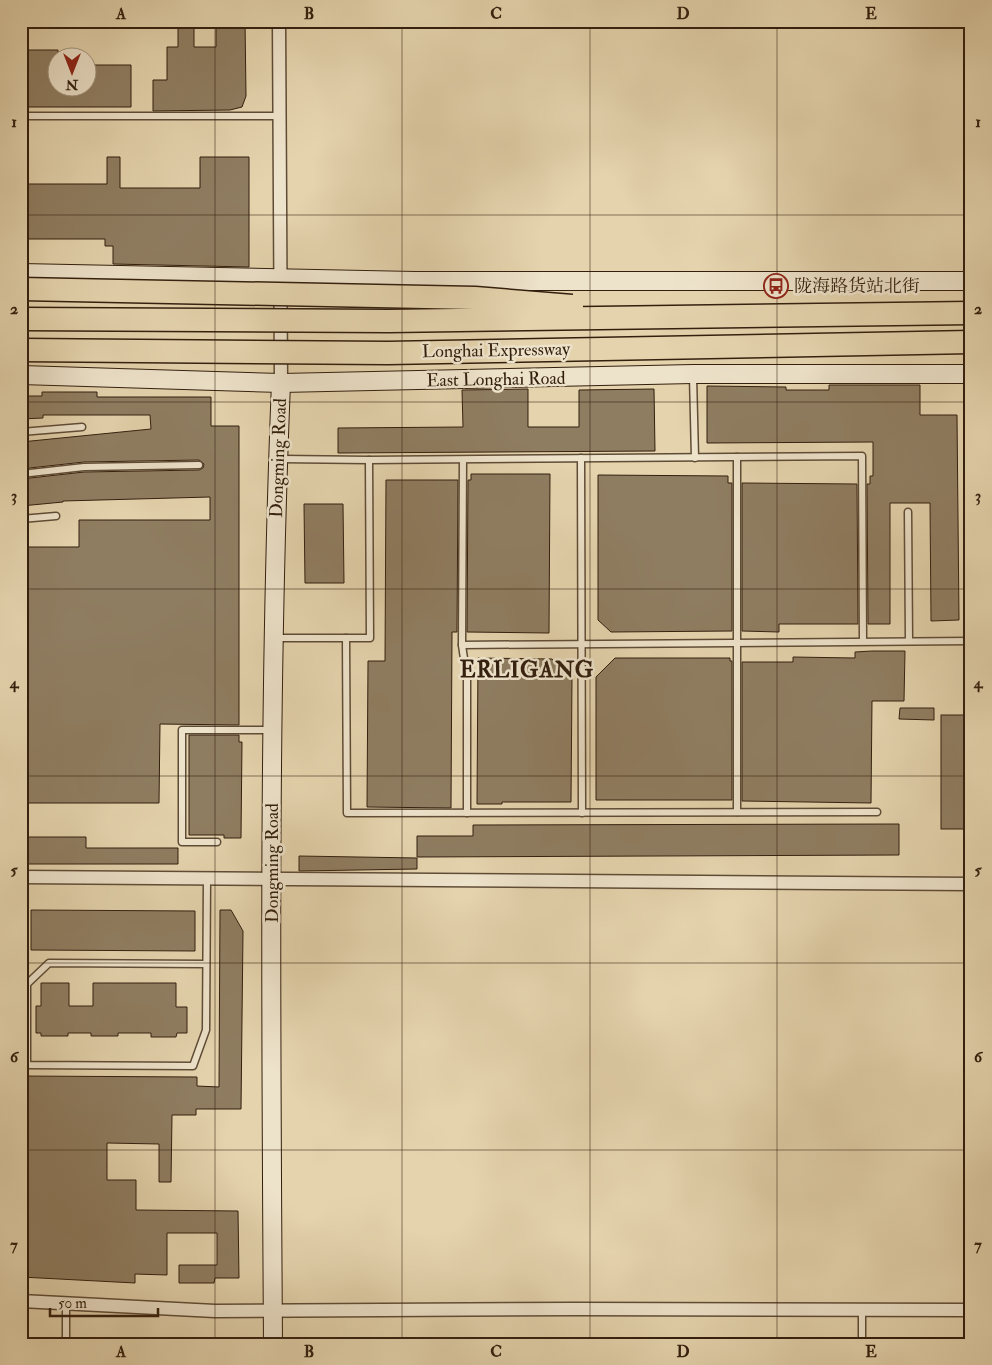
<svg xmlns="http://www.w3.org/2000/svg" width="992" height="1365" font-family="'IM FELL Double Pica','Noto Serif SC',serif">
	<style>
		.building { fill: #8f7d61; stroke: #331f0e }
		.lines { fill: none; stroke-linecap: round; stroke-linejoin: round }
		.lane-casing { stroke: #5f4c36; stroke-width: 9 }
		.street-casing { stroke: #5f4c36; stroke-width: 15 }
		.secondary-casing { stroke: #331f0e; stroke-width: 20 }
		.lane { stroke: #ede2ca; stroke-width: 6 }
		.street { stroke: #ede2ca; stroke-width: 12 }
		.secondary { stroke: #ede2ca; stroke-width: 18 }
		.highway-bridge-casing { stroke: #331f0e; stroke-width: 25; stroke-linecap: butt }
		.highway-bridge { stroke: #e4d3ad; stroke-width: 22 }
		.grid { fill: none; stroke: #331f0e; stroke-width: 1; stroke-opacity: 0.55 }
		.labels { text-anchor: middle; stroke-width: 5; stroke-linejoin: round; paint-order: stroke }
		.poi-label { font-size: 18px; fill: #331f0e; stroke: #ede2ca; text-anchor: start }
		.street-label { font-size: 18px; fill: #331f0e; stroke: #ede2ca }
		.district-label { font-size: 22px; font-weight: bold; letter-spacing: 1px; fill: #331f0e; stroke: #ede2ca }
		.neatline { fill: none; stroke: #331f0e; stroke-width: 2 }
		.grid-label { font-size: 16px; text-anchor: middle; font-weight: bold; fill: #331f0e }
	</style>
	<rect width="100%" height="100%" fill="#e4d3ad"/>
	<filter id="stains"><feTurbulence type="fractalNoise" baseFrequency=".004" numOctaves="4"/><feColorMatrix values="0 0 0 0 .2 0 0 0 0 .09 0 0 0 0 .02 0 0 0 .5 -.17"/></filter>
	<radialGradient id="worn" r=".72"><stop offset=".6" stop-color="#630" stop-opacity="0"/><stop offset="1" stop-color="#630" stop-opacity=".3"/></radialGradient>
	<!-- building -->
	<g class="building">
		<polygon points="178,21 194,21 194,47 216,47 216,21 245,21 246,96 242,107 230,110 153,111 153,80 167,80 167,47 178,47"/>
		<polygon points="21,50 58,50 58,88 88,88 88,65 131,65 131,107 21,107"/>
		<polygon points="107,157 120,157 120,188 200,188 200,157 249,157 249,267 113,264 113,246 105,246 105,239 21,239 21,184 107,184"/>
		<polygon points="829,385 920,385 920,415 957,415 959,620 931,621 930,503 890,503 890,624 868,624 867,484 870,484 870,476 873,476 873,442 707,443 707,386 786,387 786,390 829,390"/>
		<polygon points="528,389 528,427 579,427 579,390 654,389 655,451 338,453 338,428 463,427 462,390"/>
		<polygon points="42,392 97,392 97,397 211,397 211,426 239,426 239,725 160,724 159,803 21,803 21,547 79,547 79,520 210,520 210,497 63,501 63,502 21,506 21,479 84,472 199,470 203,468 204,464 199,460 84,462 21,469 21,442 151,429 150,415 43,415 43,418 21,419 21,396 42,396"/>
		<polygon points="471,474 550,474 549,633 467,632 468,480 471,480"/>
		<polygon points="598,475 728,476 728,483 732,483 732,631 611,632 598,620"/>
		<polygon points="386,480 458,480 457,632 452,632 451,808 367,807 368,661 385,661"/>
		<polygon points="742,483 857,484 858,624 779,624 779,632 742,631"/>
		<polygon points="304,504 343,504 344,583 305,583"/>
		<polygon points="872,651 905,651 904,701 872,701 871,803 742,801 742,662 793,662 793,657 855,658 855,652"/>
		<polygon points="478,658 552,659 572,678 571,802 502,802 502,804 477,804"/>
		<polygon points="615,658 730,658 730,661 732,661 732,800 596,800 596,677"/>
		<polygon points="900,708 934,708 934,720 899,719"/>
		<rect x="941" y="715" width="27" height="114"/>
		<polygon points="189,735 239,735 239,742 242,742 241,838 224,838 224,835 189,835"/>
		<polygon points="899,824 899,855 417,857 417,836 473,836 473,825"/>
		<polygon points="21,837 86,837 86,848 178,848 178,864 21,864"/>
		<polygon points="299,856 417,858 417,869 299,871"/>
		<polygon points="31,910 195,911 195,951 31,950"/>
		<polygon points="220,910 231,910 243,931 241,1109 196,1109 196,1115 172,1115 171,1182 159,1182 159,1144 107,1143 107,1180 136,1180 136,1210 238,1211 239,1278 215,1278 214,1283 179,1283 179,1265 217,1265 217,1233 167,1233 167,1275 135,1274 135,1283 21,1277 21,1076 197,1077 197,1086 219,1087"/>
		<polygon points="41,983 69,983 69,1006 93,1006 93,983 176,983 176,1007 187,1007 187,1033 177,1033 176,1037 151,1037 151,1033 118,1033 118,1036 91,1036 91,1033 68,1033 68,1036 41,1036 41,1033 36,1033 36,1006 41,1006"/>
	</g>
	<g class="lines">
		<defs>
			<g id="lane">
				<polyline points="21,116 279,116"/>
				<polyline points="693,376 695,458"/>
				<polyline points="21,432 82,427"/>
				<polyline points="737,457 737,812"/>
				<polyline points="581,458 582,813"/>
				<polyline points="281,459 369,460 862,456 863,641"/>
				<polyline points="369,460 370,638 346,638 347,813 877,812"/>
				<polyline points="463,460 462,645 467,679 467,813"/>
				<polyline points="21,474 84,467 199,465"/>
				<polyline points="908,512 909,641"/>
				<polyline points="21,519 56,516"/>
				<polyline points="275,638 346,638"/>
				<polyline points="462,645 971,641"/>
				<polyline points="217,842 182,842 182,730 272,730"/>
				<polyline points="206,964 49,963 27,984 27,1065 193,1066 206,1030 207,879"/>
				<polyline points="862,1310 862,1344"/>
				<polyline points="66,1344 66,1303"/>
			</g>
			<g id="street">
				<polyline points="279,21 281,383"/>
				<polyline points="21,877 971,884"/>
				<polyline points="21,1301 215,1311 575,1309 971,1310"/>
			</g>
			<g id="secondary">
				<polyline points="21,273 415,281 971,281"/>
				<polyline points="21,375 281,383 693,374 971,374"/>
				<path d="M273,1344c-2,-320 -5,-641 8,-961"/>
			</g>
		</defs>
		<!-- lane casing -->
		<use href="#lane" class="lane-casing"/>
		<!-- street casing -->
		<use href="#street" class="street-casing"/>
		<!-- secondary casing -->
		<use href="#secondary" class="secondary-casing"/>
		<!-- lane -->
		<use href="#lane" class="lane"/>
		<!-- street -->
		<use href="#street" class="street"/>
		<!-- secondary -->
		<use href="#secondary" class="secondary"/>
		<defs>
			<g id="highway-bridge">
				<polyline points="21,289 475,298 572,306"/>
				<polyline points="21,319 389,321 971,313"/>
				<polyline points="21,350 388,353 971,342"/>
			</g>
		</defs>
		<!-- highway-bridge casing -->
		<use href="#highway-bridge" class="highway-bridge-casing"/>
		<!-- highway-bridge -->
		<use href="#highway-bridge" class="highway-bridge"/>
	</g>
	<!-- grid -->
	<path class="grid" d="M215,21v1323M402,21v1323M590,21v1323M777,21v1323M21,215h950M21,402h950M21,589h950M21,776h950M21,963h950M21,1150h950"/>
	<!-- icons -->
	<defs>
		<symbol id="bus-ring" viewBox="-11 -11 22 22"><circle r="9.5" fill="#ede2ca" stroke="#8f2418" stroke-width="1.5"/><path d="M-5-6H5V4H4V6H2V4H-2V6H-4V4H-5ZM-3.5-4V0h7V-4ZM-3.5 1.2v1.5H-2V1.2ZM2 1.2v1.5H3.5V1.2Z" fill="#8f2418"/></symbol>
	</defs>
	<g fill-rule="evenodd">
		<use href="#bus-ring" x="762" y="272" width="28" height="28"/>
	</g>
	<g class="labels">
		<!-- poi labels -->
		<g class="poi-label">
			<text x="794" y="292">陇海路货站北街</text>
		</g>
		<!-- street labels -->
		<g class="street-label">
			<text transform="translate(496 350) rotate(-1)" y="6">Longhai Expressway</text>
			<text transform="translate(496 379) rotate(-1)" y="6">East Longhai Road</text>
			<text transform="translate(278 458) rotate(-88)" y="6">Dongming Road</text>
			<text transform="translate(272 863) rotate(-90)" y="6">Dongming Road</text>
		</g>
		<!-- district labels -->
		<g class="district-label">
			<text x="527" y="677">ERLIGANG</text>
		</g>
	</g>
	<!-- margin -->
	<rect width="992" height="1365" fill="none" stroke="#e4d3ad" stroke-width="55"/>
	<!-- north arrow -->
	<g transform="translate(72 72) rotate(180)"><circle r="24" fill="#ede2ca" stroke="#a3947f"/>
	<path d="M0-4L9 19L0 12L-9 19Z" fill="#8f2418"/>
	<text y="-8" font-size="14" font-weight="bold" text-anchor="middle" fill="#331f0e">N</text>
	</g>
	<!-- scale -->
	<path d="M50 1308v8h108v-8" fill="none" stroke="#331f0e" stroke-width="2.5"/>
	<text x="58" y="1308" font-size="15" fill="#331f0e" stroke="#ede2ca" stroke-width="4" paint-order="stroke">50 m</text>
	<rect x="28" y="28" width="936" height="1310" class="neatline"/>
	<g class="grid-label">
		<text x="121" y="19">A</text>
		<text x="309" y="19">B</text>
		<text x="496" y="19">C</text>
		<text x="683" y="19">D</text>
		<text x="871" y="19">E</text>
		<text x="14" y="127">1</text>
		<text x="978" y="127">1</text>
		<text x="14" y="314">2</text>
		<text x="978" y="314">2</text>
		<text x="14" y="501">3</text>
		<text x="978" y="501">3</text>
		<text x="14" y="688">4</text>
		<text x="978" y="688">4</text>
		<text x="14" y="875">5</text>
		<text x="978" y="875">5</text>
		<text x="14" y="1062">6</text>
		<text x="978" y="1062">6</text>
		<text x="14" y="1250">7</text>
		<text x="978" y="1250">7</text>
		<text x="121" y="1357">A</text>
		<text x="309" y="1357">B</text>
		<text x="496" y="1357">C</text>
		<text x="683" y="1357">D</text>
		<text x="871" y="1357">E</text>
	</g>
	<rect width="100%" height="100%" filter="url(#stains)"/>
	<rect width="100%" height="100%" fill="url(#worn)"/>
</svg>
